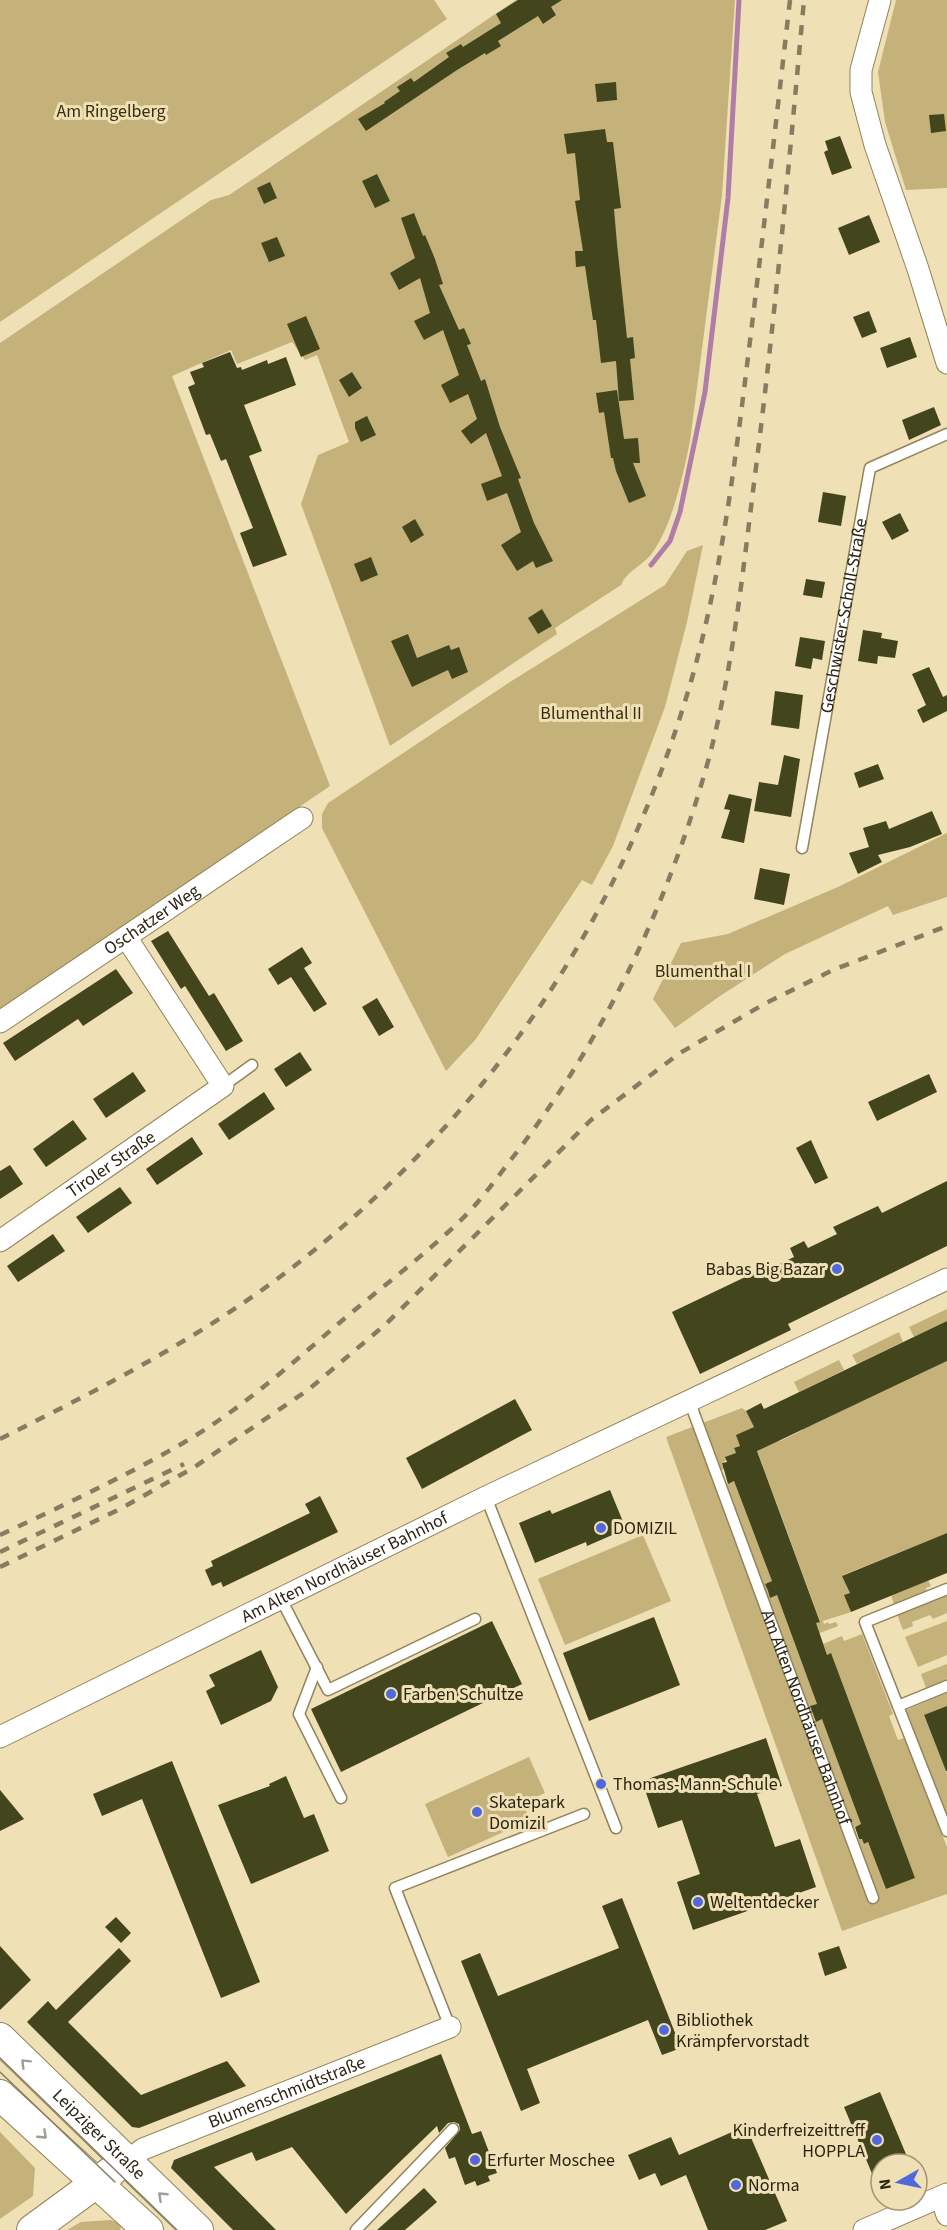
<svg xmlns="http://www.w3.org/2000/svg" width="947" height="2230" font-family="'Source Sans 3',sans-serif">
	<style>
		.green { fill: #c5b27a }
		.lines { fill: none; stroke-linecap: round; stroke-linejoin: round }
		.stream { stroke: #b07da9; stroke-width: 5 }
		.building { fill: #43451d }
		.lane-casing { stroke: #91845b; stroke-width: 13 }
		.street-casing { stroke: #91845b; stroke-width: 23 }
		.secondary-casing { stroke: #91845b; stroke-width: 32 }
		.lane { stroke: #fff; stroke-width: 10 }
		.street { stroke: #fff; stroke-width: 21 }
		.secondary { stroke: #fff; stroke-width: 30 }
		.tram { stroke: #867c5f; stroke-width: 1.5 }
		.rail { stroke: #867c5f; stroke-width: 4.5; stroke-dasharray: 10 10; stroke-linecap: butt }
		.oneway { stroke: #a09d95 }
		.poi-dot { fill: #5167dc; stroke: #efe0b5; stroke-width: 2 }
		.labels { text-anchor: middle; stroke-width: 6; stroke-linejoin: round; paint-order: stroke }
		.park-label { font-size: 18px; fill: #372d10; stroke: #efe0b5 }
		.street-label { font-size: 18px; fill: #2b2514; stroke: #efe0b5 }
		.poi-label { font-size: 18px; fill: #2b2514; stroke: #efe0b5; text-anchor: start }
	</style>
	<rect width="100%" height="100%" fill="#efe0b5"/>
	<!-- green -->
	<g class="green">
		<polygon points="0,0 434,0 447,19 0,322"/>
		<path d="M516,0h219l-13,195 -32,246c-7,34 -18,87 -40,115 -10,11 -24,16 -29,29l-66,43 2,6 -167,112 -89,-242 17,-49 31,-13 -32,-87 -12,5 -13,-18 -55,22 -6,-14 -59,26 158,410 -330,225v-668l211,-143 18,-5 27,-18z"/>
		<polygon points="896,0 947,0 947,188 906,190 885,122 878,72"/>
		<polygon points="703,545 687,622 665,707 613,846 592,885 582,880 476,1039 446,1071 322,828 322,814 328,803 507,684 665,585 687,551"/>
		<polygon points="947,833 947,897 893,915 888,906 785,954 720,996 675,1028 653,999 681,943 728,934 838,887"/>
		<polygon points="947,1309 947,1321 914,1337 909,1327"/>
		<polygon points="899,1332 903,1342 857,1364 852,1355"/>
		<polygon points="839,1360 844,1370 799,1392 794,1382"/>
		<polygon points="947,1361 947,1533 843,1575 850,1593 845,1595 851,1612 823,1621 824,1624 828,1622 829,1624 836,1622 838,1626 799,1641 796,1631 820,1621 754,1442 775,1431 780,1441 803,1430 802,1427 811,1423 812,1425"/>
		<polygon points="742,1408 746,1411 754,1427 737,1435 740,1446 734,1448 736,1453 722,1463 724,1469 721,1470 727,1484 734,1481 772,1581 765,1584 770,1597 777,1595 817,1704 810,1707 815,1721 823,1719 861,1824 854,1827 858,1839 862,1838 864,1844 868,1842 886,1889 914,1878 831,1654 827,1655 823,1644 842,1636 844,1641 862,1634 893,1714 889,1716 898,1740 904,1738 947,1847 947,1894 842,1931 666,1437"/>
		<polygon points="643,1535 671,1601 565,1645 538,1579"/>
		<polygon points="928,1580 931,1586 926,1588 927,1592 894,1605 891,1595"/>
		<polygon points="947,1594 947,1613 933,1619 930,1615 912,1622 913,1626 903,1630 897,1614"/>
		<polygon points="947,1621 947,1655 918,1667 905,1637"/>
		<polygon points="947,1664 947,1680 926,1688 921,1674"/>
		<polygon points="947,1693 947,1706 924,1716 947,1773 947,1819 904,1711"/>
		<polygon points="529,1757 545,1793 523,1803 530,1820 448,1857 425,1804"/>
		<polygon points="0,2132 35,2168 33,2196 0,2219"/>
		<polygon points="111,2220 122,2224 120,2230 67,2230 81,2222"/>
	</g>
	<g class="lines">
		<!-- stream -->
		<polyline class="stream" points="651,565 670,541 680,512 705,392 728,198 739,0"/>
	</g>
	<!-- building -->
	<g class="building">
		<polygon points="518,0 562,0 551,7 556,15 543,24 538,16 498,41 501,46 486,55 485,53 457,70 366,131 358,119 385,103 384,102 400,91 397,87 411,78 414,82 449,57 446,53 461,44 463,47 501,23 496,14"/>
		<polygon points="616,82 617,100 597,102 595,84"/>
		<polygon points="944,114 946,131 931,133 929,115"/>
		<polygon points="605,129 607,142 613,142 621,208 614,209 617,244 627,338 633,337 635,358 630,359 634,400 619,401 616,361 601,363 596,320 593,320 585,266 576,267 575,251 583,251 575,201 580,200 575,153 567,154 564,134"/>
		<polygon points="840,136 852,168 832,175 824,152 828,150 825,141"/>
		<polygon points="377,174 390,201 375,208 362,181"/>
		<polygon points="270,182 277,198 264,204 257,188"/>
		<polygon points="414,213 423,236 425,235 435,259 443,284 439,285 459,330 464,328 471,344 467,345 481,381 485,379 500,427 521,478 518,479 534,523 553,561 536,568 533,561 517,571 501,545 521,532 507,493 487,501 481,484 502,476 486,433 471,444 461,431 477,419 468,394 450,403 441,385 459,375 443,330 424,340 414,321 430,313 420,278 399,290 390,273 415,258 401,218"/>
		<polygon points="869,215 880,242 849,255 838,228"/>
		<polygon points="277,237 285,256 269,262 261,243"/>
		<polygon points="869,311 877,332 862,338 853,317"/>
		<polygon points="306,316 320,349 301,357 287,324"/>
		<polygon points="910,337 917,357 887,368 880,348"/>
		<polygon points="230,352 237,368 241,367 242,370 267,360 268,364 286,357 296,385 244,405 262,451 249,456 287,555 253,567 240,533 253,528 226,459 221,461 210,434 206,435 188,387 195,384 190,372 204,367 202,363"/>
		<polygon points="352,372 362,388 349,397 339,380"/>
		<polygon points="617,390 624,439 638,438 640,463 633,463 646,496 629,503 616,471 613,458 611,458 604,412 599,413 596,393"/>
		<polygon points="934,407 941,425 909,440 902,420"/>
		<polygon points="367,416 376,435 361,442 355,428 355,422"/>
		<polygon points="823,492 846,496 841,526 818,522"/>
		<polygon points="900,513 909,531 892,540 882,522"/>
		<polygon points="415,519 424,535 411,543 402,527"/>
		<polygon points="371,557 378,575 361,582 354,564"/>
		<polygon points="806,579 825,582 822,598 803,595"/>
		<polygon points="542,609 552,626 538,634 528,618"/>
		<polygon points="863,630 882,633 881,638 898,641 895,658 878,656 877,664 858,661"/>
		<polygon points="408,634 417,658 449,645 451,650 459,647 468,672 452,679 448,670 412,687 391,641"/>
		<polygon points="800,637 825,641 822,660 813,658 811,669 795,666"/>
		<polygon points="929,667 943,697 947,695 947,711 923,723 917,710 926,705 912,674"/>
		<polygon points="775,691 803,695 799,729 771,725"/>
		<polygon points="784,755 800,759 791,817 754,811 759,782 778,785"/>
		<polygon points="878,764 884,779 859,788 854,773"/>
		<polygon points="729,794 752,799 744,843 721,838 730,810 724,809"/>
		<polygon points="932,811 942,834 910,847 878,855 882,862 858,874 849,853 869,847 863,828 886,821 889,829"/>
		<polygon points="760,868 790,874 784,905 754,899"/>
		<polygon points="168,931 209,996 214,993 243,1041 226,1051 185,986 181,989 151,941"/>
		<polygon points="302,947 312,963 304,968 327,1004 314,1012 291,977 278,985 268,969"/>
		<polygon points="116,969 133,993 83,1026 78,1019 15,1061 3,1043"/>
		<polygon points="377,998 394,1027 379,1036 362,1007"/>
		<polygon points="300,1052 312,1070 286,1087 274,1069"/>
		<polygon points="133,1072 146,1091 106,1118 93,1099"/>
		<polygon points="929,1074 937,1092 877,1121 868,1102"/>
		<polygon points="264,1092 275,1109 229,1140 218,1124"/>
		<polygon points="73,1120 87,1139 46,1167 33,1149"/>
		<polygon points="192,1137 203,1154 157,1185 146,1169"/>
		<polygon points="811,1140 828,1178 815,1184 796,1148"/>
		<polygon points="10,1165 23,1184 0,1199 0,1171"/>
		<polygon points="947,1181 947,1246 788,1324 791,1330 700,1374 672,1312 762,1269 763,1272 794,1257 790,1248 804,1241 808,1248 837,1234 833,1227 878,1206 882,1213"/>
		<polygon points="120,1187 132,1203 88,1233 76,1217"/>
		<polygon points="53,1234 65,1251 18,1282 7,1266"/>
		<polygon points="947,1321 947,1361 757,1451 820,1622 816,1623 827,1655 831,1653 915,1878 886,1889 868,1842 864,1844 862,1839 859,1839 855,1827 861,1824 822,1719 816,1722 810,1706 817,1704 777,1595 770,1598 768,1591 765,1584 772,1581 734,1481 728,1484 722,1463 727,1462 725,1457 736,1453 734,1448 740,1446 736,1435 754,1427 746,1411 761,1403 764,1409"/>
		<polygon points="515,1399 532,1430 422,1489 406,1458"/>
		<polygon points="610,1490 626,1529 587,1546 586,1542 535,1563 519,1523 550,1510 552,1514"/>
		<polygon points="320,1496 338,1532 223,1587 221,1582 212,1586 205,1570 213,1566 211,1561 310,1513 305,1504"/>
		<polygon points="947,1533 947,1573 851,1612 844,1595 850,1593 842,1576"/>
		<polygon points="654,1617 680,1685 589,1721 563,1653"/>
		<polygon points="492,1621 522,1684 341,1772 311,1709"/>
		<polygon points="261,1650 278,1687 271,1701 221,1725 206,1691 215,1686 209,1675"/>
		<polygon points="947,1706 947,1771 946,1771 924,1715"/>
		<polygon points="766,1738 782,1786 757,1794 775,1847 800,1839 816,1887 693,1930 677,1882 700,1874 682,1820 658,1828 642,1781"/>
		<polygon points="172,1761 260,1982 221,1998 142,1799 102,1816 93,1794"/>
		<polygon points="286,1776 304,1818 314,1814 329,1851 251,1884 218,1805 270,1786 269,1784"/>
		<polygon points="0,1790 24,1819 0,1831"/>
		<polygon points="622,1898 681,2048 662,2055 648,2020 527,2069 540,2103 521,2111 461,1961 480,1953 498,1996 619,1948 602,1906"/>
		<polygon points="116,1917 131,1933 121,1943 105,1927"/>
		<polygon points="0,1946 31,1980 0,2010"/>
		<polygon points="839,1946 847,1968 825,1976 818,1953"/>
		<polygon points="119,1948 131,1961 68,2022 141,2095 227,2061 246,2086 139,2128 132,2127 27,2022 48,2001 56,2010"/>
		<polygon points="441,2054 472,2134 481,2131 497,2173 488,2176 490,2181 477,2186 475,2181 465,2185 455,2157 449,2159 445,2148 460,2130 459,2124 454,2122 448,2123 439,2133 437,2126 346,2214 292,2147 256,2161 252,2152 214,2167 276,2230 233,2230 171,2168 174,2160"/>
		<polygon points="880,2092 908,2159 897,2164 881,2164 881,2195 844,2107"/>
		<polygon points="746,2126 787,2221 765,2230 708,2230 686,2175 661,2186 655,2173 639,2180 628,2155 671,2137 679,2155"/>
		<polygon points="424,2188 437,2202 405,2230 377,2230"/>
	</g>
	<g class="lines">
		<defs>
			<g id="lane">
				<path id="s1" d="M802,848l68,-380 77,-34"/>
				<polyline points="223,1086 252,1065"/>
				<path id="s2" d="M689,1400l184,498"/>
				<polyline points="486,1497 616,1828"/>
				<polyline points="947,1589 865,1622 898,1706 947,1686"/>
				<polyline points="281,1599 328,1690 475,1619"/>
				<polyline points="317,1667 299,1714 341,1798"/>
				<polyline points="898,1706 947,1831"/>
				<polyline points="450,2027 395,1888 584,1814"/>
				<polyline points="356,2230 453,2129"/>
			</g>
			<g id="street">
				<polyline points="880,0 861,70 861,92 875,145 918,269 947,363"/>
				<path id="s3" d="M0,1022l302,-204"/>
				<path id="s4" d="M0,1241l223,-155 -97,-149"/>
				<path id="s5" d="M0,1737l486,-240 461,-218"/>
				<path id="s6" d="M126,2162l17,-13 307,-122"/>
				<polyline points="941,2197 947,2215"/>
				<polyline points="864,2230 947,2194"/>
			</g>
			<g id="secondary">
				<path id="s7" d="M0,2038l198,192"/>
				<polyline points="0,2095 148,2230"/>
				<polyline points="32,2230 111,2172"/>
			</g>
		</defs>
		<!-- lane casing -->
		<use href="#lane" class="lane-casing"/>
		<!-- street casing -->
		<use href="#street" class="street-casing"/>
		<!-- secondary casing -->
		<use href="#secondary" class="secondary-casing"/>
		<!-- lane -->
		<use href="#lane" class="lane"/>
		<!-- street -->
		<use href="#street" class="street"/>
		<!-- secondary -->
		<use href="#secondary" class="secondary"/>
		<!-- tram -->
		<g class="tram">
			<polyline points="0,2058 177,2230"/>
			<polyline points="0,2072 115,2182"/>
		</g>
		<!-- rail -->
		<g class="rail">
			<path d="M0,1439c104,-52 210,-106 302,-179 193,-152 322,-346 390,-582 31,-110 44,-224 58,-337 14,-114 27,-227 40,-341"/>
			<path d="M0,1535c62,-29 124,-58 183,-92 57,-33 106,-77 155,-119 40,-34 83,-66 121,-102 20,-19 37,-43 54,-65 92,-119 156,-255 196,-399 23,-87 33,-178 44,-267 21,-163 36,-327 51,-491"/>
			<polyline points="0,1552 184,1464"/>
			<polyline points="0,1567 120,1509 193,1468 308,1390 386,1324 591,1120 680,1053 766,1003 833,970 947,926"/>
		</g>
	</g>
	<!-- one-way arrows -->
	<defs><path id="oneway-chevron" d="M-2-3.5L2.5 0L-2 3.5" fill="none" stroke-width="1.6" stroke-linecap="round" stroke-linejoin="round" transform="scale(1.5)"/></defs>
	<g class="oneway">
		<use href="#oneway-chevron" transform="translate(25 2063) rotate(-135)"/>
		<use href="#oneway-chevron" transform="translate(43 2135) rotate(43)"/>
		<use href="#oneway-chevron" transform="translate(162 2196) rotate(-137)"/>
	</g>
	<!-- markers -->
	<g class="poi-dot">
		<circle cx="837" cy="1269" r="6"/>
		<circle cx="601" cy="1528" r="6"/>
		<circle cx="391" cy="1694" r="6"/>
		<circle cx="601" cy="1784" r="6"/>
		<circle cx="477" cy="1812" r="6"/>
		<circle cx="698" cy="1902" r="6"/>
		<circle cx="664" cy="2030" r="6"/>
		<circle cx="877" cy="2140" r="6"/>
		<circle cx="475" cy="2160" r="6"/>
		<circle cx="736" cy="2185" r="6"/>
	</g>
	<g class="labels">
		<!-- park labels -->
		<g class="park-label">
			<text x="111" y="117">Am Ringelberg</text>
			<text x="591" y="719">Blumenthal II</text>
			<text x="703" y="977">Blumenthal I</text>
		</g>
		<!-- street labels -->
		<g class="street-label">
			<text dy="6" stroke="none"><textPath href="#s1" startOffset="236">Geschwister-Scholl-Straße</textPath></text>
			<text dy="6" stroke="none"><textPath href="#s3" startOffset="183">Oschatzer Weg</textPath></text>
			<text dy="6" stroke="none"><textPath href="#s4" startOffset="135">Tiroler Straße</textPath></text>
			<text dy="6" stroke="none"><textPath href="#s5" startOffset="384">Am Alten Nordhäuser Bahnhof</textPath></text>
			<text dy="6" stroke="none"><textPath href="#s2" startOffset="338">Am Alten Nordhäuser Bahnhof</textPath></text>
			<text dy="6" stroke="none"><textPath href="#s6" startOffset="176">Blumenschmidtstraße</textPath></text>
			<text dy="6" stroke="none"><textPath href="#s7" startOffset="138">Leipziger Straße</textPath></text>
		</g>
		<!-- poi labels -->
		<g class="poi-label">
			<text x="825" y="1275" text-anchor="end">Babas Big Bazar</text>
			<text x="613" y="1534">DOMIZIL</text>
			<text x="403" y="1700">Farben Schultze</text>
			<text x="613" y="1790">Thomas-Mann-Schule</text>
			<text x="489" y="1808">Skatepark<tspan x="489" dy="21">Domizil</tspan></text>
			<text x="710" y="1908">Weltentdecker</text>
			<text x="676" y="2026">Bibliothek<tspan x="676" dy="21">Krämpfervorstadt</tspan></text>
			<text x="865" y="2136" text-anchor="end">Kinderfreizeittreff<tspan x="865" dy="21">HOPPLA</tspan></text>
			<text x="487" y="2166">Erfurter Moschee</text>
			<text x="748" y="2191">Norma</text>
		</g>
	</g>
	<!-- north arrow -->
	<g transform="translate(899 2182) rotate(261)"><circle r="28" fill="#efe0b5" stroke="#a19575" stroke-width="1.5"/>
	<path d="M0-4.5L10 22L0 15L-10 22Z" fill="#5167dc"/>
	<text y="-9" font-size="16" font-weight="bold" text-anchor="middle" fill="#2b2514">N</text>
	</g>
</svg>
